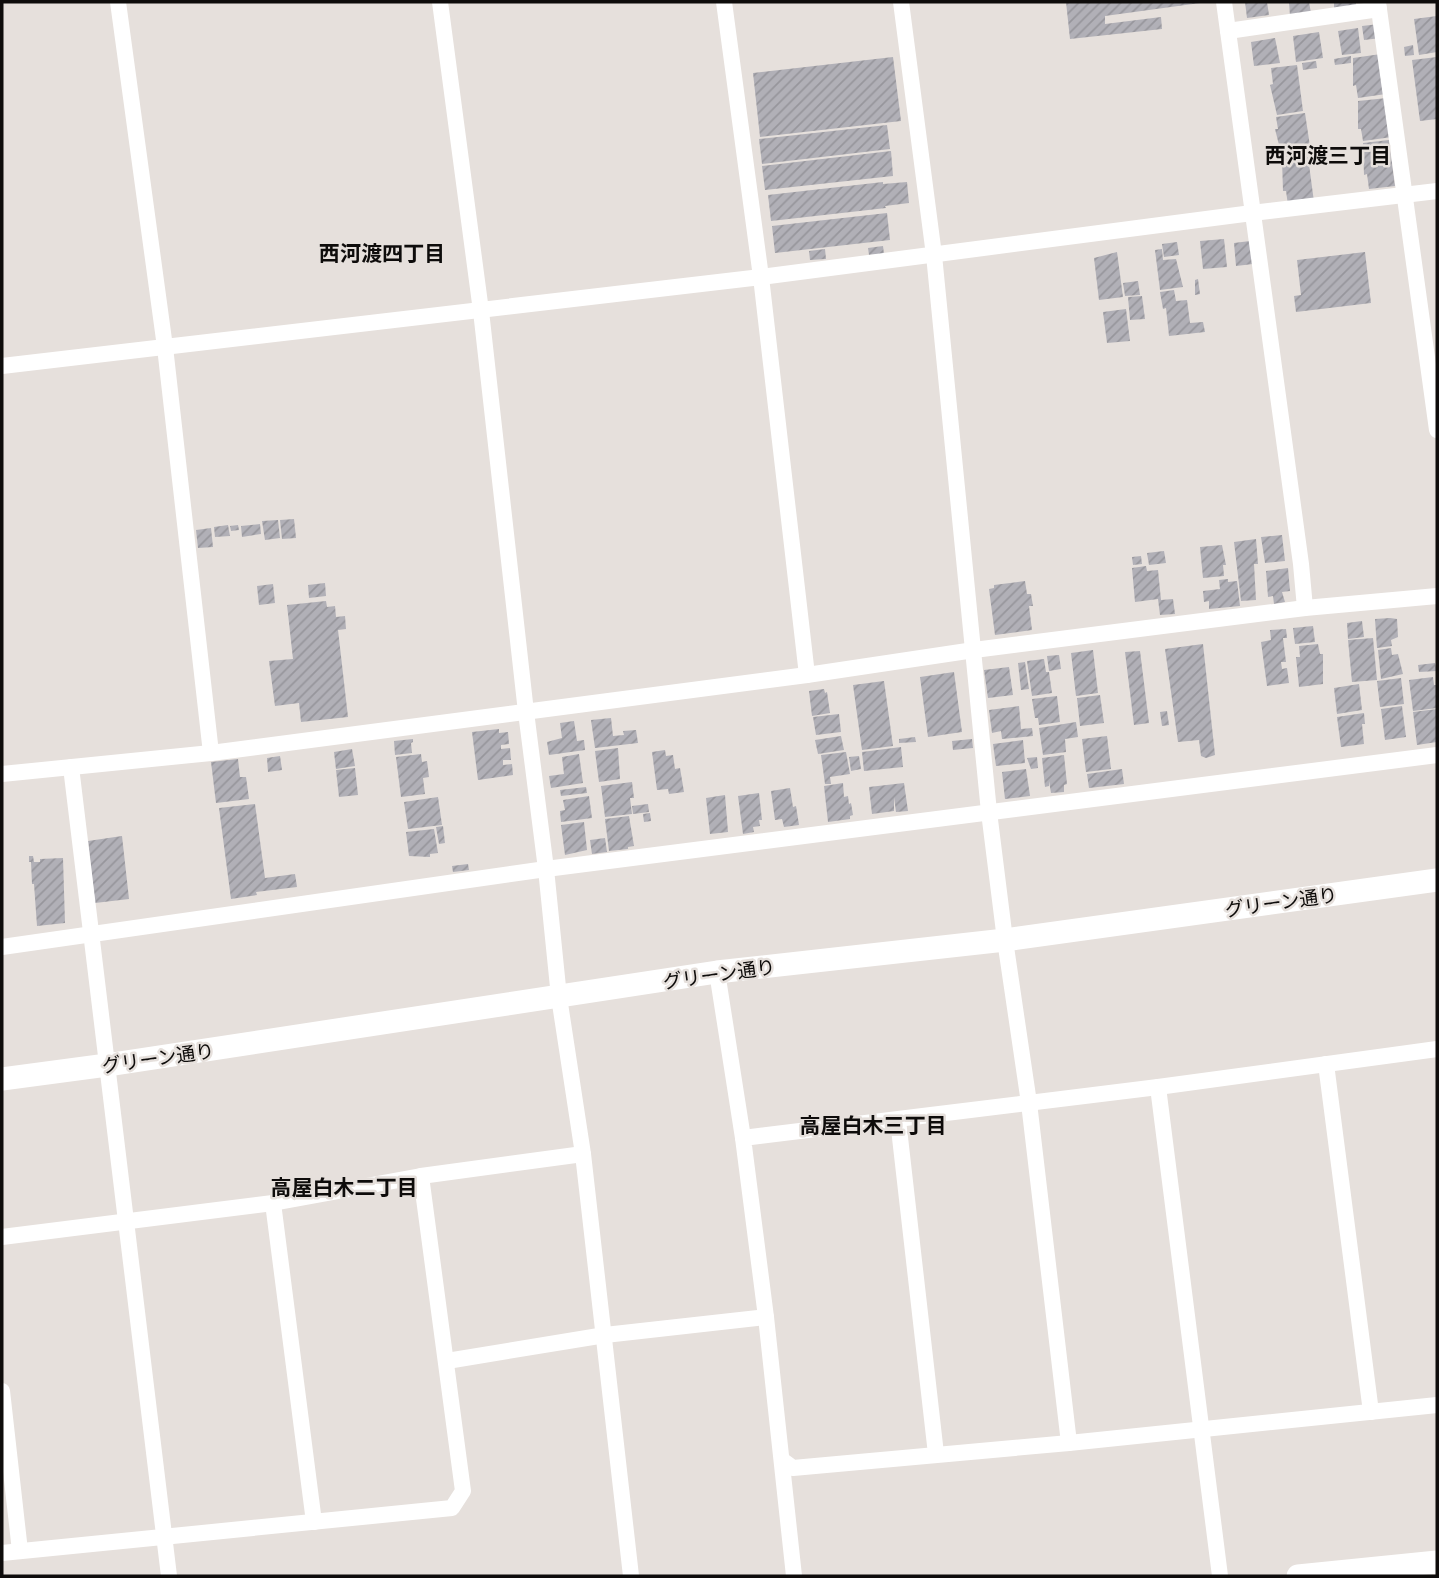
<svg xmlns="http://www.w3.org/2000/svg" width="1439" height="1578" font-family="'Roboto Serif','Noto Sans JP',serif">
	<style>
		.building { fill: url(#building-hatch) }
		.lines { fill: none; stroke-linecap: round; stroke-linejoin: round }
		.street { stroke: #fff; stroke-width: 16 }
		.secondary { stroke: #fff; stroke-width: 23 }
		.labels { text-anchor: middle; stroke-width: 5; stroke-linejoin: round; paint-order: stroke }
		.street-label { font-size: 19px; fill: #0e0c0b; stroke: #e6e0dc }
		.neighbourhood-label { font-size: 21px; font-weight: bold; fill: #0e0c0b; stroke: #e6e0dc }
	</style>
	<defs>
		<pattern id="building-hatch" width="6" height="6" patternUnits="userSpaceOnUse" patternTransform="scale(1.75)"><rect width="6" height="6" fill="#b1b0b7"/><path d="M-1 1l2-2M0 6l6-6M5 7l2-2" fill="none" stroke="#97969c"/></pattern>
	</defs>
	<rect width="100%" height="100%" fill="#e6e0dc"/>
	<!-- building -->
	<g class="building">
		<polygon points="1066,2 1200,2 1200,3 1105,16 1105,24 1161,17 1162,29 1070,39"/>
		<polygon points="1245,2 1267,2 1269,15 1247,18"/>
		<polygon points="1289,2 1309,2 1311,13 1290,16"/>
		<polygon points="1334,2 1356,2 1356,6 1334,9"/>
		<polygon points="1437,16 1437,52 1419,55 1414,19"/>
		<polygon points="1379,24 1381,38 1364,40 1362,26"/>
		<polygon points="1358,28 1361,53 1342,55 1338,31"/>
		<polygon points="1319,32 1323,58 1296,62 1293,36"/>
		<polygon points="1275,38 1280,63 1254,66 1251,42"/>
		<polygon points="1413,45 1414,55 1405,56 1404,47"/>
		<polygon points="1381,54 1386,94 1358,98 1356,85 1353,86 1353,58"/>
		<polygon points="1351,56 1351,63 1335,65 1334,59"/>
		<polygon points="893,57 901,121 760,137 753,73"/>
		<polygon points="1437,57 1437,119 1420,121 1412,60"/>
		<polygon points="1316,61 1317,68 1303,70 1302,63"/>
		<polygon points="1297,65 1303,111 1277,115 1270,85 1273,84 1271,68"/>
		<polygon points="1387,98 1392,137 1363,141 1361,129 1358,129 1358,101"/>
		<polygon points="1305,113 1311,153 1282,157 1275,129 1278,129 1276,117"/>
		<polygon points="887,125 890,149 762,164 759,139"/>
		<polygon points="1389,140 1395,186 1369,189 1367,174 1364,175 1363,143"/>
		<polygon points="891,151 893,176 765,190 762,166"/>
		<polygon points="1308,157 1314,202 1288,205 1286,191 1283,191 1282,160"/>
		<polygon points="883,182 883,184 907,182 909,203 885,206 886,208 771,221 768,195"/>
		<polygon points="887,213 890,240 775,253 772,226"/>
		<polygon points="1224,239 1227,267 1203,269 1200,241"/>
		<polygon points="1250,241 1253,264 1236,266 1234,243"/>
		<polygon points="1177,242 1179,255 1164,257 1162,244"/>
		<polygon points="883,246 884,254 869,255 868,248"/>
		<polygon points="825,249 826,259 810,260 809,251"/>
		<polygon points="1162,249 1163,260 1176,259 1183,287 1160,290 1155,250"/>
		<polygon points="1117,252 1123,297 1099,300 1094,258"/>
		<polygon points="1365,252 1371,303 1296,312 1294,296 1301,295 1297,260"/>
		<polygon points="1198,279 1200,294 1195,295 1195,280"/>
		<polygon points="1138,281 1140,295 1125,296 1123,283"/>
		<polygon points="1174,290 1176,301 1187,300 1190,323 1203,322 1205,332 1169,336 1166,308 1163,309 1160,292"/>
		<polygon points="1142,296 1145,319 1130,320 1128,297"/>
		<polygon points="1126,309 1130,341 1107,343 1103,312"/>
		<polygon points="294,519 296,538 282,539 280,520"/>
		<polygon points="278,520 280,538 265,540 262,521"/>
		<polygon points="260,524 261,534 242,537 241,526"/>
		<polygon points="228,525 230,536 215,537 214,527"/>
		<polygon points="238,525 239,530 231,531 230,526"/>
		<polygon points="211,528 213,547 198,548 196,530"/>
		<polygon points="1282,535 1285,561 1265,563 1261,537"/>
		<polygon points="1256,539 1258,564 1254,564 1256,600 1241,601 1234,542"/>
		<polygon points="1222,545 1226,565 1223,565 1224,576 1203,578 1200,547"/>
		<polygon points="1164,551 1166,563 1149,565 1147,553"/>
		<polygon points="1141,556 1142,564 1133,565 1132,557"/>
		<polygon points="1146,566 1147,571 1158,570 1161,600 1173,599 1175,614 1160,615 1158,599 1135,602 1132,568"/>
		<polygon points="1288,568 1290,591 1282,592 1285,602 1274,604 1273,596 1268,597 1266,571"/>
		<polygon points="1228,579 1228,582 1237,581 1240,606 1209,609 1209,601 1204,602 1203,591 1220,589 1219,580"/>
		<polygon points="1025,581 1027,594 1031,594 1033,606 1029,606 1032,630 995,635 989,589 994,588 994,585"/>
		<polygon points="325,583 326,596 309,598 308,585"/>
		<polygon points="273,584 275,603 259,605 257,586"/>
		<polygon points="326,601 327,607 335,606 336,617 345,616 346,629 338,630 348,717 301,722 299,703 275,706 269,661 293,659 287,605"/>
		<polygon points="1390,618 1397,619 1398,637 1391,640 1392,646 1377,648 1375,619"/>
		<polygon points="1362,621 1364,637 1348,639 1347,623"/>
		<polygon points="1313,626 1315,642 1295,644 1293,628"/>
		<polygon points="1286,629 1287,638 1283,638 1286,662 1281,662 1282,669 1287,668 1289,683 1267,686 1261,642 1271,640 1270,630"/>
		<polygon points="1373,638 1377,680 1352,682 1348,640"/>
		<polygon points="1203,644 1215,755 1206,758 1201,756 1199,740 1178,742 1165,649"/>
		<polygon points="1318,644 1320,654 1323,654 1323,684 1299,687 1296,657 1300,657 1299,646"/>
		<polygon points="1391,648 1392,655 1398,654 1403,674 1381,679 1378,650"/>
		<polygon points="1093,650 1098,693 1076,696 1071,653"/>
		<polygon points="1140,651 1149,723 1134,725 1125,652"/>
		<polygon points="1059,655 1061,669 1049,671 1047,656"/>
		<polygon points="1044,659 1046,672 1049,672 1052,693 1032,696 1027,661"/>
		<polygon points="1025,662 1029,689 1021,690 1018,663"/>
		<polygon points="1435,663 1437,671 1419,672 1418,665"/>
		<polygon points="1009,667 1013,695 988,698 984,670"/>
		<polygon points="954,672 962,732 928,737 920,677"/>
		<polygon points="1433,677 1434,685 1437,685 1437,708 1413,711 1409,680"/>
		<polygon points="1401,678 1404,704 1380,707 1377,681"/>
		<polygon points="884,681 893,746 862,750 853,685"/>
		<polygon points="1359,684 1362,710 1337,714 1334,688"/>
		<polygon points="824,689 825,693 827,692 830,713 812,716 809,691"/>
		<polygon points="1100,695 1104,723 1080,726 1077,698"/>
		<polygon points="1057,696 1060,722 1039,725 1038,718 1035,718 1032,699"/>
		<polygon points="1019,706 1021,729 1032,728 1033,736 1002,739 1001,731 992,733 989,710"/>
		<polygon points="1402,706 1406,737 1385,740 1381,709"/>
		<polygon points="1437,709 1437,742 1417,745 1413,712"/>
		<polygon points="1167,711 1169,725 1162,726 1160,712"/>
		<polygon points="1364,713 1365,724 1362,724 1364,744 1341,747 1337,717"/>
		<polygon points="839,714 841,732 816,735 813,717"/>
		<polygon points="611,718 613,736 624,735 623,731 636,730 638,743 595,748 591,720"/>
		<polygon points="574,721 577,741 584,740 585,750 549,755 547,742 562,738 560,723"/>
		<polygon points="1076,722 1078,737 1065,739 1066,752 1043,755 1039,728"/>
		<polygon points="499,729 499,733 508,732 509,744 501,745 501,749 510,748 511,760 503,760 503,765 512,764 513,775 478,780 472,732"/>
		<polygon points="841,736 844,750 818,754 815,740"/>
		<polygon points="1107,736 1111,769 1086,772 1082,739"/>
		<polygon points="915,737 916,742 899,743 899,739"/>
		<polygon points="413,739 413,742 411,743 412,753 395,755 394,741"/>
		<polygon points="972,739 973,748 953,750 952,741"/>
		<polygon points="1023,740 1025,763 996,766 993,744"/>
		<polygon points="901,747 903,767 864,771 862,752"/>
		<polygon points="618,748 620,779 599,782 595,751"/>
		<polygon points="352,749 355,766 336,769 334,752"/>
		<polygon points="665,750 666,756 673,755 675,769 680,768 684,792 669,794 668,789 657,790 652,752"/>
		<polygon points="846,752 850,774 830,777 831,784 825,784 821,755"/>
		<polygon points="421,754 422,762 427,761 429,777 423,778 425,794 401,797 396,757"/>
		<polygon points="579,754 583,783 551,788 549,776 564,774 562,757"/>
		<polygon points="1064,755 1067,784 1064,785 1064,792 1051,793 1049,781 1049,786 1045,787 1042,758"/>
		<polygon points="280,756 282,770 268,772 267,758"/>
		<polygon points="859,756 861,769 851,771 849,757"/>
		<polygon points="1037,757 1038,768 1031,769 1027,758"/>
		<polygon points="238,759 240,777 246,777 249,799 216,803 211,762"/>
		<polygon points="355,768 358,795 339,797 336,770"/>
		<polygon points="1026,769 1030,796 1005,799 1002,772"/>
		<polygon points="1122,769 1124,784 1089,788 1087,774"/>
		<polygon points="632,782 634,798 630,798 632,814 605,817 601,786"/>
		<polygon points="843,783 844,797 848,796 849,804 851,803 853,815 850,816 850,819 828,822 824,786"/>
		<polygon points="904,783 908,811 896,812 894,797 894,811 872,814 869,787"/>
		<polygon points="586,787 587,793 561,796 560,790"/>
		<polygon points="790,788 793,807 796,806 799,825 784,827 782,819 775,820 771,791"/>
		<polygon points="759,793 762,820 759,820 760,826 753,827 754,832 743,834 738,796"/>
		<polygon points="725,795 728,832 710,834 706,798"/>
		<polygon points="589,796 592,818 561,822 560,811 565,810 563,800"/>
		<polygon points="438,797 442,825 408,829 404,802"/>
		<polygon points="255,804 265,878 295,874 297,887 256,892 257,895 231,899 219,808"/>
		<polygon points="648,804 649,812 633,814 632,806"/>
		<polygon points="650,813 651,821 644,822 643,814"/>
		<polygon points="629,816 634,846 628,847 628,849 609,851 605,819"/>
		<polygon points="584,822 587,850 565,855 561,825"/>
		<polygon points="443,826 445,843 439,844 436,827"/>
		<polygon points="434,829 438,853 430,854 430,857 409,856 406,832"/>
		<polygon points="122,836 129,899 95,903 88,841"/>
		<polygon points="605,838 607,852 592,854 590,840"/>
		<polygon points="29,856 33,856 34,862 40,862 40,859 63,858 65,923 37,926 34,884 32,884 31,862 29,862"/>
		<polygon points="468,864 469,870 453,872 452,866"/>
	</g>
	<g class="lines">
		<!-- street -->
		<g class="street">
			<polyline points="118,2 165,347 211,753"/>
			<polyline points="440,2 481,311 526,712 546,869 559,997 583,1154 631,1576"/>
			<polyline points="724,2 761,277 807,675"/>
			<polyline points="901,2 934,255 989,812 1005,940 1029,1103 1069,1443"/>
			<polyline points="1224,2 1301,564 1305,608"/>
			<polyline points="1378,2 1437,430"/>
			<polyline points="1228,31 1379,9"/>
			<polyline points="2,366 761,277 1252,213 1437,191"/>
			<polyline points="71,767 169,1576"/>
			<polyline points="2,774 211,753 807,675 974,650 1305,608 1437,596"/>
			<polyline points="2,947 546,869 1437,755"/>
			<polyline points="717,972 743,1138"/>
			<polyline points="1326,1064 1371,1412"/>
			<polyline points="1158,1087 1220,1576"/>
			<polyline points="898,1120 936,1454"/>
			<polyline points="273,1203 314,1522"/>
			<polyline points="2,1237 273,1203 421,1176 583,1154"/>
			<polyline points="447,1361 605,1335 766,1317"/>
			<polyline points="2,1391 20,1551"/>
			<polyline points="782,1460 793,1468 1069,1443 1437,1405"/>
			<polyline points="2,1553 452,1508 463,1491 421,1176"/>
			<polyline points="794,1576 766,1317 743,1138 1158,1087 1437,1049"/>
		</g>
		<!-- secondary -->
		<g class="secondary">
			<polyline points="2,1079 107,1065 717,972 1005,940 1437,880"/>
			<polyline points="1298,1576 1437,1562"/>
		</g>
	</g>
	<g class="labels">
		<!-- street labels -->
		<g class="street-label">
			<text transform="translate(1281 902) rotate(-8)" y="7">グリーン通り</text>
			<text transform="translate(719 974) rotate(-8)" y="7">グリーン通り</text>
			<text transform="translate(158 1058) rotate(-8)" y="7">グリーン通り</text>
		</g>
		<!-- neighbourhood labels -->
		<g class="neighbourhood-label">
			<text x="1328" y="163">西河渡三丁目</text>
			<text x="382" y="261">西河渡四丁目</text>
			<text x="873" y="1133">高屋白木三丁目</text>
			<text x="344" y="1195">高屋白木二丁目</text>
		</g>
	</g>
	<!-- border -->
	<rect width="1439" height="1578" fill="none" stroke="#0e0c0b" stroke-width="7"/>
</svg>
